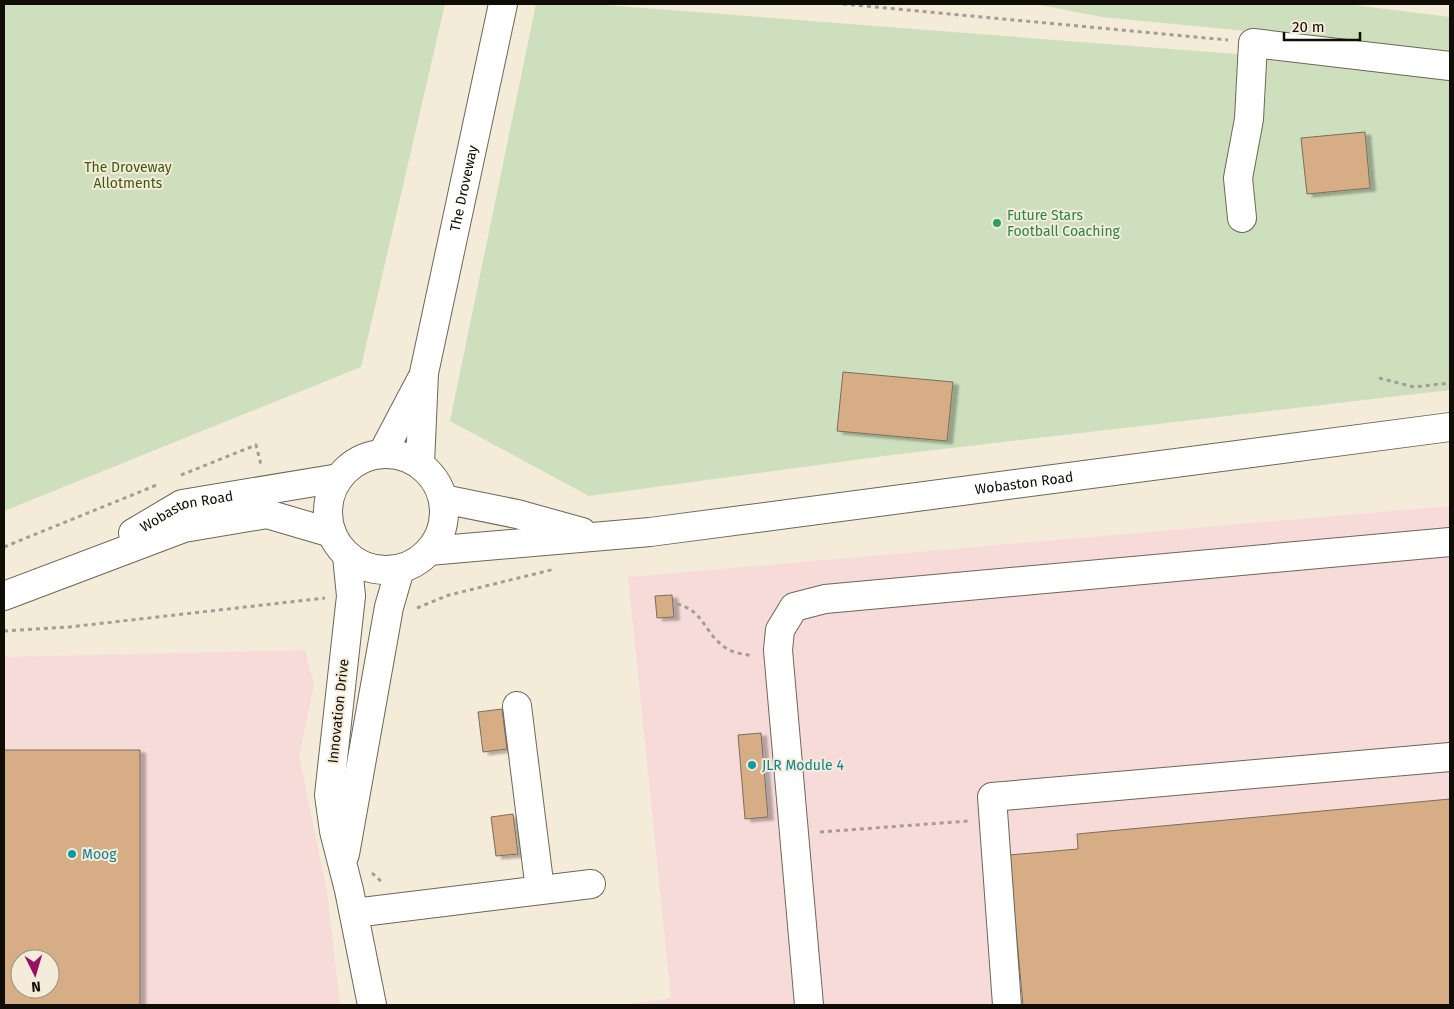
<svg xmlns="http://www.w3.org/2000/svg" width="1454" height="1009" font-family="'Fira Sans',sans-serif">
	<style>
		.industrial { fill: #f6dbd9; fill-rule: evenodd }
		.green { fill: #cddfbd }
		.building { fill: #d6ad84; stroke: #7a6d60; fill-rule: evenodd; filter: url(#shadow) }
		.lines { fill: none; stroke-linecap: round; stroke-linejoin: round }
		.minor-casing { stroke: #6e6656; stroke-width: 30 }
		.path { stroke: #a59e90; stroke-width: 3; stroke-dasharray: 4 4; stroke-linecap: butt }
		.minor { stroke: #fff; stroke-width: 28 }
		.leisure-dot { fill: #2e9e5b; stroke: #f5ebd9; stroke-width: 2 }
		.culture-dot { fill: #0f9aa8; stroke: #f5ebd9; stroke-width: 2 }
		.labels { text-anchor: middle; stroke-width: 4; stroke-linejoin: round; paint-order: stroke }
		.park-label { font-size: 14px; fill: #3c5911; stroke: #f5ebd9 }
		.street-label { font-size: 14px; fill: #100d07; stroke: #f5ebd9 }
		.leisure-label { font-size: 14px; fill: #27864d; stroke: #f5ebd9; text-anchor: start }
		.culture-label { font-size: 14px; fill: #0d838f; stroke: #f5ebd9; text-anchor: start }
	</style>
	<defs>
		<filter id="shadow"><feDropShadow dx="5.5" dy="3" stdDeviation="1" flood-color="#0004"/></filter>
	</defs>
	<rect width="100%" height="100%" fill="#f5ebd9"/>
	<!-- industrial -->
	<g class="industrial">
		<polygon points="1450,506 1450,1005 623,1005 671,998 628,577"/>
		<path d="M305,650l9,35 -15,72 28,134 13,114h-336v-348zM20,959h30v30h-30z"/>
	</g>
	<!-- green -->
	<g class="green">
		<polygon points="4,4 445,4 361,367 4,511"/>
		<polygon points="536,4 592,4 1236,54 1450,79 1450,390 892,455 589,496 450,421"/>
		<polygon points="1035,4 1345,4 1450,17 1450,51 1102,17"/>
	</g>
	<!-- building -->
	<g class="building">
		<polygon points="1365,132 1370,188 1307,194 1301,138"/>
		<polygon points="843,372 953,382 947,441 837,431"/>
		<polygon points="672,595 674,617 657,618 655,596"/>
		<polygon points="502,709 507,749 483,752 478,712"/>
		<polygon points="761,733 768,817 745,819 738,735"/>
		<path d="M4,750h136v255h-136zM20,959h30v30h-30z"/>
		<polygon points="1450,799 1450,1005 1023,1005 1009,855 1078,849 1077,834"/>
		<polygon points="513,814 518,854 496,856 491,817"/>
	</g>
	<g class="lines">
		<defs>
			<g id="minor">
				<polyline points="1242,218 1238,178 1249,119 1253,43 1450,66"/>
				<circle cx="386" cy="512" r="58"/>
				<polyline points="382,454 421,380"/>
				<path id="s1" d="M420,464l4,-91 79,-369"/>
				<polyline points="443,499 517,514 582,532"/>
				<path id="s2" d="M133,533l49,-29 157,-26"/>
				<path id="s3" d="M429,551l221,-19 800,-105"/>
				<polyline points="347,556 351,596 329,795 334,831 349,890 372,1005"/>
				<polyline points="4,596 184,528 267,514 332,533"/>
				<polyline points="517,706 540,890"/>
				<polyline points="345,854 389,607 400,569"/>
				<polyline points="354,913 591,884"/>
				<polyline points="809,1005 778,650 780,630 794,607 825,599 1450,542"/>
				<polyline points="1007,1005 992,797 1450,757"/>
			</g>
		</defs>
		<!-- minor casing -->
		<use href="#minor" class="minor-casing"/>
		<!-- path -->
		<g class="path">
			<polyline points="843,4 1228,40"/>
			<polyline points="1379,378 1414,387 1450,383"/>
			<polyline points="181,475 256,445 261,465"/>
			<polyline points="4,547 159,484"/>
			<path d="M677,604c28,7 27,30 49,44 7,5 18,6 27,8"/>
			<polyline points="417,608 449,595 555,569"/>
			<polyline points="4,631 69,627 325,598"/>
			<polyline points="820,832 969,821"/>
			<polyline points="372,873 382,882"/>
		</g>
		<!-- minor -->
		<use href="#minor" class="minor"/>
	</g>
	<!-- markers -->
	<circle class="leisure-dot" cx="997" cy="223" r="5"/>
	<g class="culture-dot">
		<circle cx="752" cy="765" r="5"/>
		<circle cx="72" cy="854" r="5"/>
	</g>
	<g class="labels">
		<!-- park labels -->
		<g class="park-label">
			<text x="128" y="172">The Droveway<tspan x="128" dy="16">Allotments</tspan></text>
		</g>
		<!-- street labels -->
		<g class="street-label">
			<text dy="5" stroke="none"><textPath href="#s1" startOffset="280">The Droveway</textPath></text>
			<text dy="5" stroke="none"><textPath href="#s3" startOffset="599">Wobaston Road</textPath></text>
			<text dy="5" stroke="none"><textPath href="#s2" startOffset="59">Wobaston Road</textPath></text>
			<text transform="translate(338 711) rotate(-84)" y="5">Innovation Drive</text>
		</g>
		<!-- leisure labels -->
		<g class="leisure-label">
			<text x="1007" y="220">Future Stars<tspan x="1007" dy="16">Football Coaching</tspan></text>
		</g>
		<!-- culture labels -->
		<g class="culture-label">
			<text x="762" y="770">JLR Module 4</text>
			<text x="82" y="859">Moog</text>
		</g>
	</g>
	<!-- border -->
	<rect width="1454" height="1009" fill="none" stroke="#100d07" stroke-width="10"/>
	<!-- north arrow -->
	<g transform="translate(35 974) rotate(175)"><circle r="24" fill="#f5ebd9" stroke="#999285"/>
	<path d="M0-4L9 19L0 12L-9 19Z" fill="#981064"/>
	<text y="-8" font-size="14" font-weight="bold" text-anchor="middle" fill="#100d07">N</text>
	</g>
	<!-- scale -->
	<path d="M1284 32v8h76v-8" fill="none" stroke="#100d07" stroke-width="2.5"/>
	<text x="1292" y="32" font-size="15" fill="#100d07" stroke="#f5ebd9" stroke-width="4" paint-order="stroke">20 m</text>
</svg>
